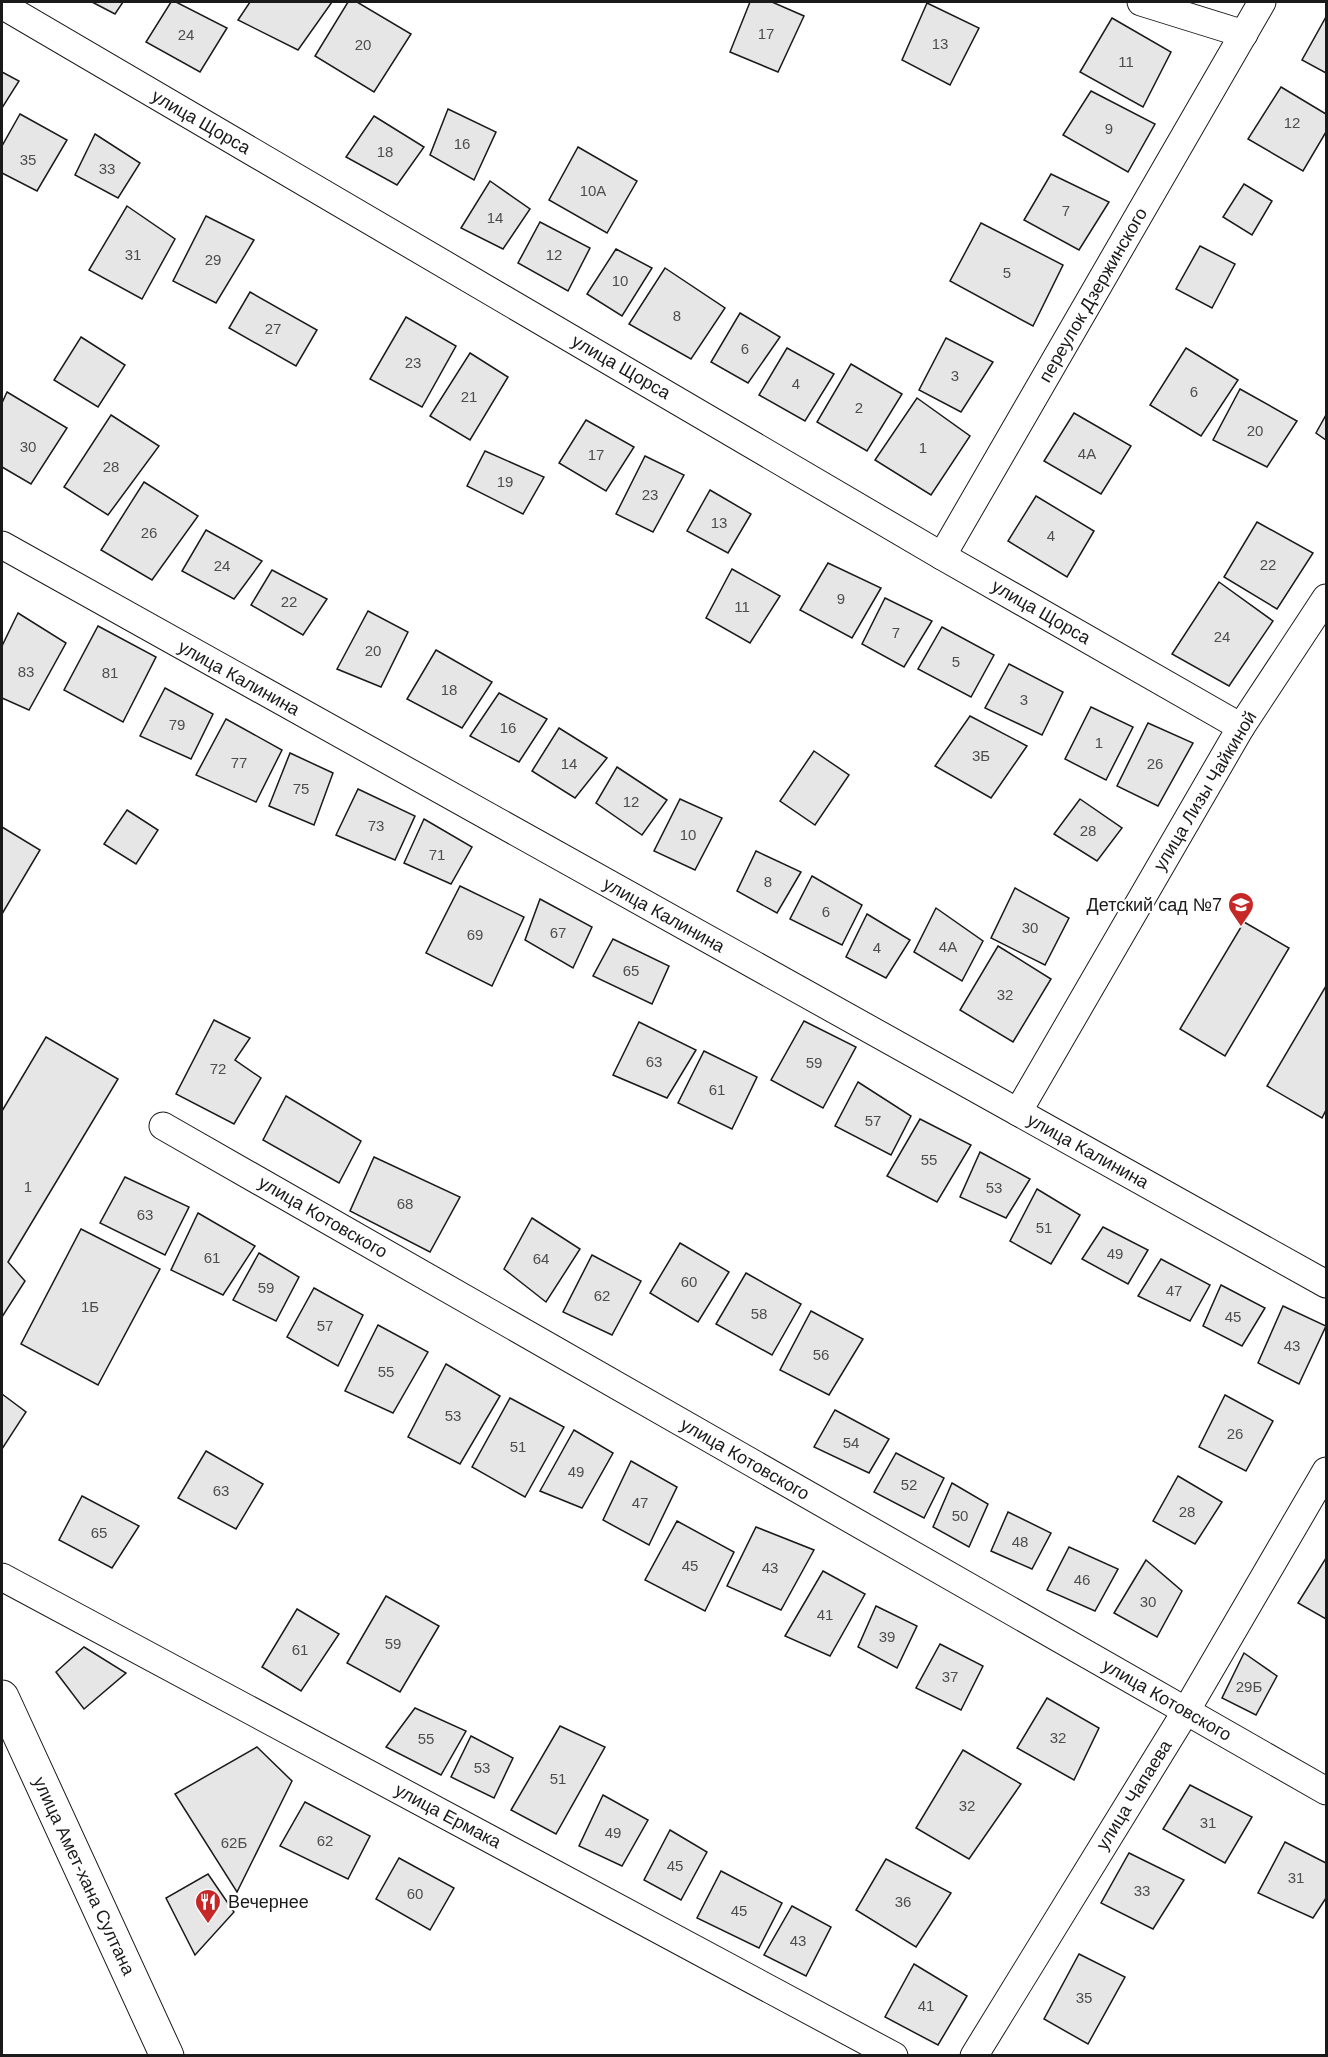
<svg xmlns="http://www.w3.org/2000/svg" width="1328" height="2057" font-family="Arial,sans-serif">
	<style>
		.building { fill: #e6e6e6; stroke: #1a1a1a; stroke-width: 1.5 }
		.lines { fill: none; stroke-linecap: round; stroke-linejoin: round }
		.minor-casing { stroke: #1a1a1a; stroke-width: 29 }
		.primary-casing { stroke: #1a1a1a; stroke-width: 35 }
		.minor { stroke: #fff; stroke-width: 27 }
		.primary { stroke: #fff; stroke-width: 33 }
		.labels { text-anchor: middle; stroke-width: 4.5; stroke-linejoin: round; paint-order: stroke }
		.number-label { font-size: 15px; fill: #4d4d4d }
		.street-label { font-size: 18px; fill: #1a1a1a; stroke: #fff }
		.poi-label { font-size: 18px; fill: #1a1a1a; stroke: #fff; text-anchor: end }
	</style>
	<rect width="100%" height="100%" fill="#fff"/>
	<!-- building -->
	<g class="building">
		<polygon points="92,2 123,2 115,14"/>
		<polygon points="171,2 176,2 227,28 200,72 146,42"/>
		<polygon points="250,2 332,2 298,50 238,20"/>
		<polygon points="348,2 357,2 411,34 374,92 315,56"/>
		<polygon points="750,2 772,2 804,16 778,72 730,52"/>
		<polygon points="927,3 979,28 950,85 902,60"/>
		<polygon points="1326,17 1326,73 1302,60"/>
		<polygon points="1112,18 1171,52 1143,107 1080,72"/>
		<polygon points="2,72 19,81 2,108"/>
		<polygon points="1281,87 1326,114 1326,132 1303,171 1248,139"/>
		<polygon points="1091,91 1155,124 1128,172 1063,135"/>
		<polygon points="448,109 496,132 474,180 430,155"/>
		<polygon points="20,114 67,140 37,191 2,173 2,146"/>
		<polygon points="374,116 424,147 397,185 346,157"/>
		<polygon points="95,134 140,163 118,198 75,175"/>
		<polygon points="578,147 637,181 607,233 549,200"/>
		<polygon points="1051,174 1109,202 1079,250 1024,220"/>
		<polygon points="490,181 530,209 503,249 461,228"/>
		<polygon points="1244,184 1272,201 1252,235 1223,217"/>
		<polygon points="127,206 175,239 142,299 89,270"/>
		<polygon points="206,216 254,240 216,303 173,281"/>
		<polygon points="540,222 590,248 568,291 518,263"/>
		<polygon points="981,223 1063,265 1033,326 950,281"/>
		<polygon points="1200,246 1235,264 1212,308 1176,289"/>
		<polygon points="616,249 652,268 622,316 587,294"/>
		<polygon points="665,268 725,308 691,359 629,324"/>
		<polygon points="250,292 317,330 296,366 229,328"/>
		<polygon points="740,313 780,337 748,383 711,362"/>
		<polygon points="406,317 456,346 422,407 370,379"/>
		<polygon points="81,337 125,365 98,407 54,380"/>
		<polygon points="946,338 993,362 961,412 919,390"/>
		<polygon points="787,348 834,374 805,421 759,395"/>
		<polygon points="1186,348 1238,380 1201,436 1150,405"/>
		<polygon points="470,353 508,377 470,440 430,416"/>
		<polygon points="851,364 902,394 867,451 817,422"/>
		<polygon points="1240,389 1297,421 1267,467 1213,440"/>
		<polygon points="7,392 67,428 31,484 2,467 2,403"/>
		<polygon points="917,398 970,436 931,495 875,460"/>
		<polygon points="1074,413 1131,446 1101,494 1044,461"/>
		<polygon points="111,415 159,446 108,515 64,487"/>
		<polygon points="1326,415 1326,440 1316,433"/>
		<polygon points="586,420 634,447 606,491 559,463"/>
		<polygon points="485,451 544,477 523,514 467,486"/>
		<polygon points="645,456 684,475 653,532 616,514"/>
		<polygon points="144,482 198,516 152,580 101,550"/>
		<polygon points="710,490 751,514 728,553 687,531"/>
		<polygon points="1036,496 1094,531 1067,577 1008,541"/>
		<polygon points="1257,522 1313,553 1277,609 1224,577"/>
		<polygon points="206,530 262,561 234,599 182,571"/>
		<polygon points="828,563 881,588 852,638 800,610"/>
		<polygon points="732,569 780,596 750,643 706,618"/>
		<polygon points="272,570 327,599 303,635 251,605"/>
		<polygon points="1219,582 1273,621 1229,686 1172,654"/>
		<polygon points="885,598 932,621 904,667 862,644"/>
		<polygon points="368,611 408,632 381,687 337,669"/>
		<polygon points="18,613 66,643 29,710 2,698 2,646"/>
		<polygon points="98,626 156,657 123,722 64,690"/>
		<polygon points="942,627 994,655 971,697 918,669"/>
		<polygon points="436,650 492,682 462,728 407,699"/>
		<polygon points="1009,664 1063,692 1042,735 985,708"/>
		<polygon points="165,688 213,714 191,759 140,736"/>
		<polygon points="499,693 547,719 519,762 470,736"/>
		<polygon points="1091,707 1133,727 1106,780 1065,759"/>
		<polygon points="970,716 1027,746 991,798 935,766"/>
		<polygon points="226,719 282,750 256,802 196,775"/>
		<polygon points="1148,723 1193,743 1158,806 1117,786"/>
		<polygon points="559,728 607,758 575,798 532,771"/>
		<polygon points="814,751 849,775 815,825 780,801"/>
		<polygon points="290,753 333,773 314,825 269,806"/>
		<polygon points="617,767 667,800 642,835 596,803"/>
		<polygon points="358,789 415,816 395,860 336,835"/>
		<polygon points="680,799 722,818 695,870 654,851"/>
		<polygon points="1080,799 1122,828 1097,861 1054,834"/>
		<polygon points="127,810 158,830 136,864 104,844"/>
		<polygon points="424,819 472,847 451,884 404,863"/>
		<polygon points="2,827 40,850 2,914"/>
		<polygon points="756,851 801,872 777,913 737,891"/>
		<polygon points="812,876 862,905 842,945 790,919"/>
		<polygon points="460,886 524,917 492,986 426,953"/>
		<polygon points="1015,888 1069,918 1045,965 991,938"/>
		<polygon points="540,899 592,927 573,968 525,940"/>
		<polygon points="936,908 983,941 962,981 914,952"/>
		<polygon points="867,914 910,940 886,978 846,957"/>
		<polygon points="1244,922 1289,948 1225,1056 1180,1029"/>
		<polygon points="613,939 669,966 652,1004 593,976"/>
		<polygon points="998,946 1051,979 1013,1042 960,1010"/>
		<polygon points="1326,986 1326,1110 1322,1118 1267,1086"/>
		<polygon points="214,1020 250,1038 235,1060 261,1078 234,1124 176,1094"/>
		<polygon points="804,1021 856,1047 823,1108 771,1080"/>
		<polygon points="639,1022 696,1050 667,1098 613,1075"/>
		<polygon points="46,1037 118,1079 8,1262 25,1281 2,1317 2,1111"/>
		<polygon points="704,1051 757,1077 732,1129 678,1103"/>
		<polygon points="858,1082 911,1116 891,1155 835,1126"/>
		<polygon points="286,1096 361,1141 339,1183 263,1140"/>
		<polygon points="920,1119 971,1145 937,1202 887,1176"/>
		<polygon points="980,1152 1030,1179 1006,1218 960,1197"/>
		<polygon points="374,1157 460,1197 430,1252 350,1211"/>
		<polygon points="125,1177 189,1207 165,1255 100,1223"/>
		<polygon points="1037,1189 1080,1215 1051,1264 1010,1241"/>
		<polygon points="198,1213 255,1246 223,1295 171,1270"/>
		<polygon points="532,1218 580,1249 546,1302 504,1269"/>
		<polygon points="1103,1227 1148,1250 1128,1284 1082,1259"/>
		<polygon points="81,1229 160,1269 98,1385 21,1344"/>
		<polygon points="680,1243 729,1272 698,1322 650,1293"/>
		<polygon points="259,1253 299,1277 276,1321 233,1300"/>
		<polygon points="592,1255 641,1281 612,1335 563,1312"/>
		<polygon points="1161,1259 1210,1285 1190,1321 1138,1296"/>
		<polygon points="746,1273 801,1304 772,1355 716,1324"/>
		<polygon points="1221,1285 1265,1308 1242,1346 1203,1326"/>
		<polygon points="314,1288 363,1315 338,1366 287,1337"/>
		<polygon points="1283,1306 1326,1326 1299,1384 1258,1363"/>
		<polygon points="811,1311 863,1339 829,1395 780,1370"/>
		<polygon points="378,1325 428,1352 393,1413 345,1391"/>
		<polygon points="446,1364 500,1396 460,1464 408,1437"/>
		<polygon points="2,1394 26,1412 2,1449"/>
		<polygon points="1225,1395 1273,1421 1246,1471 1199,1447"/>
		<polygon points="510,1398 564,1427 525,1497 472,1467"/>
		<polygon points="835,1410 889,1439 869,1473 814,1447"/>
		<polygon points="574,1430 613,1453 582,1508 540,1491"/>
		<polygon points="206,1451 263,1484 236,1529 178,1498"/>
		<polygon points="896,1453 944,1478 924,1518 874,1492"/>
		<polygon points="631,1461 677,1487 649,1545 603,1520"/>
		<polygon points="1178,1476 1222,1502 1195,1544 1153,1521"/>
		<polygon points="952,1483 988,1504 969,1547 933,1527"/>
		<polygon points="82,1496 139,1526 112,1568 59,1540"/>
		<polygon points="1008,1512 1051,1533 1032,1569 991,1551"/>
		<polygon points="677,1521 734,1552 705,1611 645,1580"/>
		<polygon points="756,1527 814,1550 781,1610 727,1586"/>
		<polygon points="1069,1547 1118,1569 1095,1611 1047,1590"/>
		<polygon points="1326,1558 1326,1619 1298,1603"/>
		<polygon points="1146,1560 1182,1591 1157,1637 1114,1613"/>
		<polygon points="823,1571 865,1594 830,1656 785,1636"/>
		<polygon points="386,1596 439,1626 400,1692 347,1663"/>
		<polygon points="876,1606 917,1626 897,1668 858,1647"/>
		<polygon points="297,1609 339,1634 301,1691 262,1667"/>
		<polygon points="940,1644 983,1666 961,1710 916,1688"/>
		<polygon points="84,1647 126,1673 84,1709 56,1672"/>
		<polygon points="1244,1653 1277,1676 1256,1715 1222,1698"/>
		<polygon points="1047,1698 1099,1728 1074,1780 1017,1748"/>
		<polygon points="415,1708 466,1731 441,1775 386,1747"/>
		<polygon points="560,1726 605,1747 556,1834 511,1810"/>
		<polygon points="471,1736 513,1758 494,1798 451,1777"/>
		<polygon points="257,1747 292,1781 237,1892 175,1794"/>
		<polygon points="963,1750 1021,1784 969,1859 916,1828"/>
		<polygon points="1190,1785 1252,1817 1225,1863 1163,1829"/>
		<polygon points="603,1795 648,1820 622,1866 579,1846"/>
		<polygon points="305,1802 370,1836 348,1879 280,1846"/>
		<polygon points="670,1830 707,1852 681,1900 644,1880"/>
		<polygon points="1285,1842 1326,1863 1326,1898 1313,1918 1258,1893"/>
		<polygon points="1129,1853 1184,1880 1153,1929 1101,1903"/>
		<polygon points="399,1858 454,1888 430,1930 376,1899"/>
		<polygon points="886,1859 951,1893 916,1947 856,1910"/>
		<polygon points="721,1871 782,1903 759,1948 697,1918"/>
		<polygon points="208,1874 234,1912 195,1955 166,1898"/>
		<polygon points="792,1906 831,1927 806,1976 764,1955"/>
		<polygon points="1079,1954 1125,1977 1088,2044 1044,2019"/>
		<polygon points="914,1964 967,1996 938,2045 885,2017"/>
	</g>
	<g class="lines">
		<defs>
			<g id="minor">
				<polyline points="1141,2 1244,34"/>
				<polyline points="2,5 942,556 1241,727"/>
				<polyline points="2,545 1326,1284"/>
				<polyline points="942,556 1262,2"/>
				<polyline points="1018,1112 1241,727 1326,598"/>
				<polyline points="163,1126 1326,1791"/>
				<polyline points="2,1577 894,2056"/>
				<polyline points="974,2056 1186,1711 1326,1471"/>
			</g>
			<polyline id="primary" points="2,1697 167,2056"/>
		</defs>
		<!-- minor casing -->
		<use href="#minor" class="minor-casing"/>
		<!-- primary casing -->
		<use href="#primary" class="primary-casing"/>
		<!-- minor -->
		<use href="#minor" class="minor"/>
		<!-- primary -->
		<use href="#primary" class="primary"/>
	</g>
	<!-- icons -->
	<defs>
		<symbol id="school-pin" viewBox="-11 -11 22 30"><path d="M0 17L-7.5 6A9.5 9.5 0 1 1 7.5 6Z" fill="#c62828" stroke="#fff"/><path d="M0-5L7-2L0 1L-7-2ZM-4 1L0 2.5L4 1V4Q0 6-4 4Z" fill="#fff"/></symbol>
		<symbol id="restaurant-pin" viewBox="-11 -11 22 30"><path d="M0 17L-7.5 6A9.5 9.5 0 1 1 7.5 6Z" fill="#c62828" stroke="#fff"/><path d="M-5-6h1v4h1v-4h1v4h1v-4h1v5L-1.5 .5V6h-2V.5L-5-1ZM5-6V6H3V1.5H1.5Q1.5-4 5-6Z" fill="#fff"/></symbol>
	</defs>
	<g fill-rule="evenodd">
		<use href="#school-pin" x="1226" y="890" width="30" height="40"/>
		<use href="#restaurant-pin" x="193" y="1887" width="30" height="40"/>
	</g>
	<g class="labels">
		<!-- number labels -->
		<g class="number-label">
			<text x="766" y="39">17</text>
			<text x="186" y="40">24</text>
			<text x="940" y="49">13</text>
			<text x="363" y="50">20</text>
			<text x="1126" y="67">11</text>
			<text x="1292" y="128">12</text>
			<text x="1109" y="134">9</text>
			<text x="462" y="149">16</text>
			<text x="385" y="157">18</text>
			<text x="28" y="165">35</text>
			<text x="107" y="174">33</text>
			<text x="593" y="196">10А</text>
			<text x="1066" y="216">7</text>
			<text x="495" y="223">14</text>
			<text x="133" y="260">31</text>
			<text x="554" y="260">12</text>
			<text x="213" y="265">29</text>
			<text x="1007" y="278">5</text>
			<text x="620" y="286">10</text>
			<text x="677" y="321">8</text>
			<text x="273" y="334">27</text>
			<text x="745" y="354">6</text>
			<text x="413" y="368">23</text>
			<text x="955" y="381">3</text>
			<text x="796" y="389">4</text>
			<text x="1194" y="397">6</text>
			<text x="469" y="402">21</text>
			<text x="859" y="413">2</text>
			<text x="1255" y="436">20</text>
			<text x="28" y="452">30</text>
			<text x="923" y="453">1</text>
			<text x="1087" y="459">4А</text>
			<text x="596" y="460">17</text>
			<text x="111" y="472">28</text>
			<text x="505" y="487">19</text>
			<text x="650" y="500">23</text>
			<text x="719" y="528">13</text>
			<text x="149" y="538">26</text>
			<text x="1051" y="541">4</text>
			<text x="1268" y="570">22</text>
			<text x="222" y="571">24</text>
			<text x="841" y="604">9</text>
			<text x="289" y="607">22</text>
			<text x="742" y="612">11</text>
			<text x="896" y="638">7</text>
			<text x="1222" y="642">24</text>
			<text x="373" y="656">20</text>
			<text x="956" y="667">5</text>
			<text x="26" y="677">83</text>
			<text x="110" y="678">81</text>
			<text x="449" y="695">18</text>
			<text x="1024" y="705">3</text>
			<text x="177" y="730">79</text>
			<text x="508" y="733">16</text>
			<text x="1099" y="748">1</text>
			<text x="981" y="761">3Б</text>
			<text x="239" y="768">77</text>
			<text x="569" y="769">14</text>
			<text x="1155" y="769">26</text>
			<text x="301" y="794">75</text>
			<text x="631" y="807">12</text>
			<text x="376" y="831">73</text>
			<text x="1088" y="836">28</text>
			<text x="688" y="840">10</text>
			<text x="437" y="860">71</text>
			<text x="768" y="887">8</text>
			<text x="826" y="917">6</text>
			<text x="1030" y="933">30</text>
			<text x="558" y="938">67</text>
			<text x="475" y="940">69</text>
			<text x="948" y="952">4А</text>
			<text x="877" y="953">4</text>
			<text x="631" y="976">65</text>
			<text x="1005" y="1000">32</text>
			<text x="654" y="1067">63</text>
			<text x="814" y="1068">59</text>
			<text x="218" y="1074">72</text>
			<text x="717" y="1095">61</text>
			<text x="873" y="1126">57</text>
			<text x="929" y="1165">55</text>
			<text x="28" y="1192">1</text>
			<text x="994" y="1193">53</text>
			<text x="405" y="1209">68</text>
			<text x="145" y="1220">63</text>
			<text x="1044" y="1233">51</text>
			<text x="1115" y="1259">49</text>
			<text x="212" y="1263">61</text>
			<text x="541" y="1264">64</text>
			<text x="689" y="1287">60</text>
			<text x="266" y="1293">59</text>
			<text x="1174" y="1296">47</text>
			<text x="602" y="1301">62</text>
			<text x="90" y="1312">1Б</text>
			<text x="759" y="1319">58</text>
			<text x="1233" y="1322">45</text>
			<text x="325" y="1331">57</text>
			<text x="1292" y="1351">43</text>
			<text x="821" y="1360">56</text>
			<text x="386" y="1377">55</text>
			<text x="453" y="1421">53</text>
			<text x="1235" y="1439">26</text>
			<text x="851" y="1448">54</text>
			<text x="518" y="1452">51</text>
			<text x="576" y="1477">49</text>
			<text x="909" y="1490">52</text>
			<text x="221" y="1496">63</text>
			<text x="640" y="1508">47</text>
			<text x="1187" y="1517">28</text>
			<text x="960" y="1521">50</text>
			<text x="99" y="1538">65</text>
			<text x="1020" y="1547">48</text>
			<text x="690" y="1571">45</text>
			<text x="770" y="1573">43</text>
			<text x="1082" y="1585">46</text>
			<text x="1148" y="1607">30</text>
			<text x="825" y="1620">41</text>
			<text x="887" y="1642">39</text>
			<text x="393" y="1649">59</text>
			<text x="300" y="1655">61</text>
			<text x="950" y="1682">37</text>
			<text x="1249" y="1692">29Б</text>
			<text x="1058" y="1743">32</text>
			<text x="426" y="1744">55</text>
			<text x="482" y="1773">53</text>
			<text x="558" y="1784">51</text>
			<text x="967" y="1811">32</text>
			<text x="1208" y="1828">31</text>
			<text x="613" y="1838">49</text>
			<text x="325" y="1846">62</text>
			<text x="234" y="1848">62Б</text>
			<text x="675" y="1871">45</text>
			<text x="1296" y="1883">31</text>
			<text x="1142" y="1896">33</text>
			<text x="415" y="1899">60</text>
			<text x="903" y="1907">36</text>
			<text x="739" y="1916">45</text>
			<text x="798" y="1946">43</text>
			<text x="1084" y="2003">35</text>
			<text x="926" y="2011">41</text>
		</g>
		<!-- street labels -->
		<g class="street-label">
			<text transform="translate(201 122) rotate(30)" y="6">улица Щорса</text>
			<text transform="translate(1093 295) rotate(-60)" y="6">переулок Дзержинского</text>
			<text transform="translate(621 367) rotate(30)" y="6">улица Щорса</text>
			<text transform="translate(1041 612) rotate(30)" y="6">улица Щорса</text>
			<text transform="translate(239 678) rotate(29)" y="6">улица Калинина</text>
			<text transform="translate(1205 791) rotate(-59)" y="6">улица Лизы Чайкиной</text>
			<text transform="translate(664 915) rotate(29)" y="6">улица Калинина</text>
			<text transform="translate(1088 1151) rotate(29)" y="6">улица Калинина</text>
			<text transform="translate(323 1217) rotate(30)" y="6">улица Котовского</text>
			<text transform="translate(745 1459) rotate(30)" y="6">улица Котовского</text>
			<text transform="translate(1167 1700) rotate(30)" y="6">улица Котовского</text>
			<text transform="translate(1134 1795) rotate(-58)" y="6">улица Чапаева</text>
			<text transform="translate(448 1816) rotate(28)" y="6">улица Ермака</text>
			<text transform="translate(84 1876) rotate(65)" y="6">улица Амет-хана Султана</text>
		</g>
		<!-- poi labels -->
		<g class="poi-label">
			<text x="1222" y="911">Детский сад №7</text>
			<text x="228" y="1908" text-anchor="start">Вечернее</text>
		</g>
	</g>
	<!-- border -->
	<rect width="1328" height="2057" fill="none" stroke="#1a1a1a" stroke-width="6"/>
</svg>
